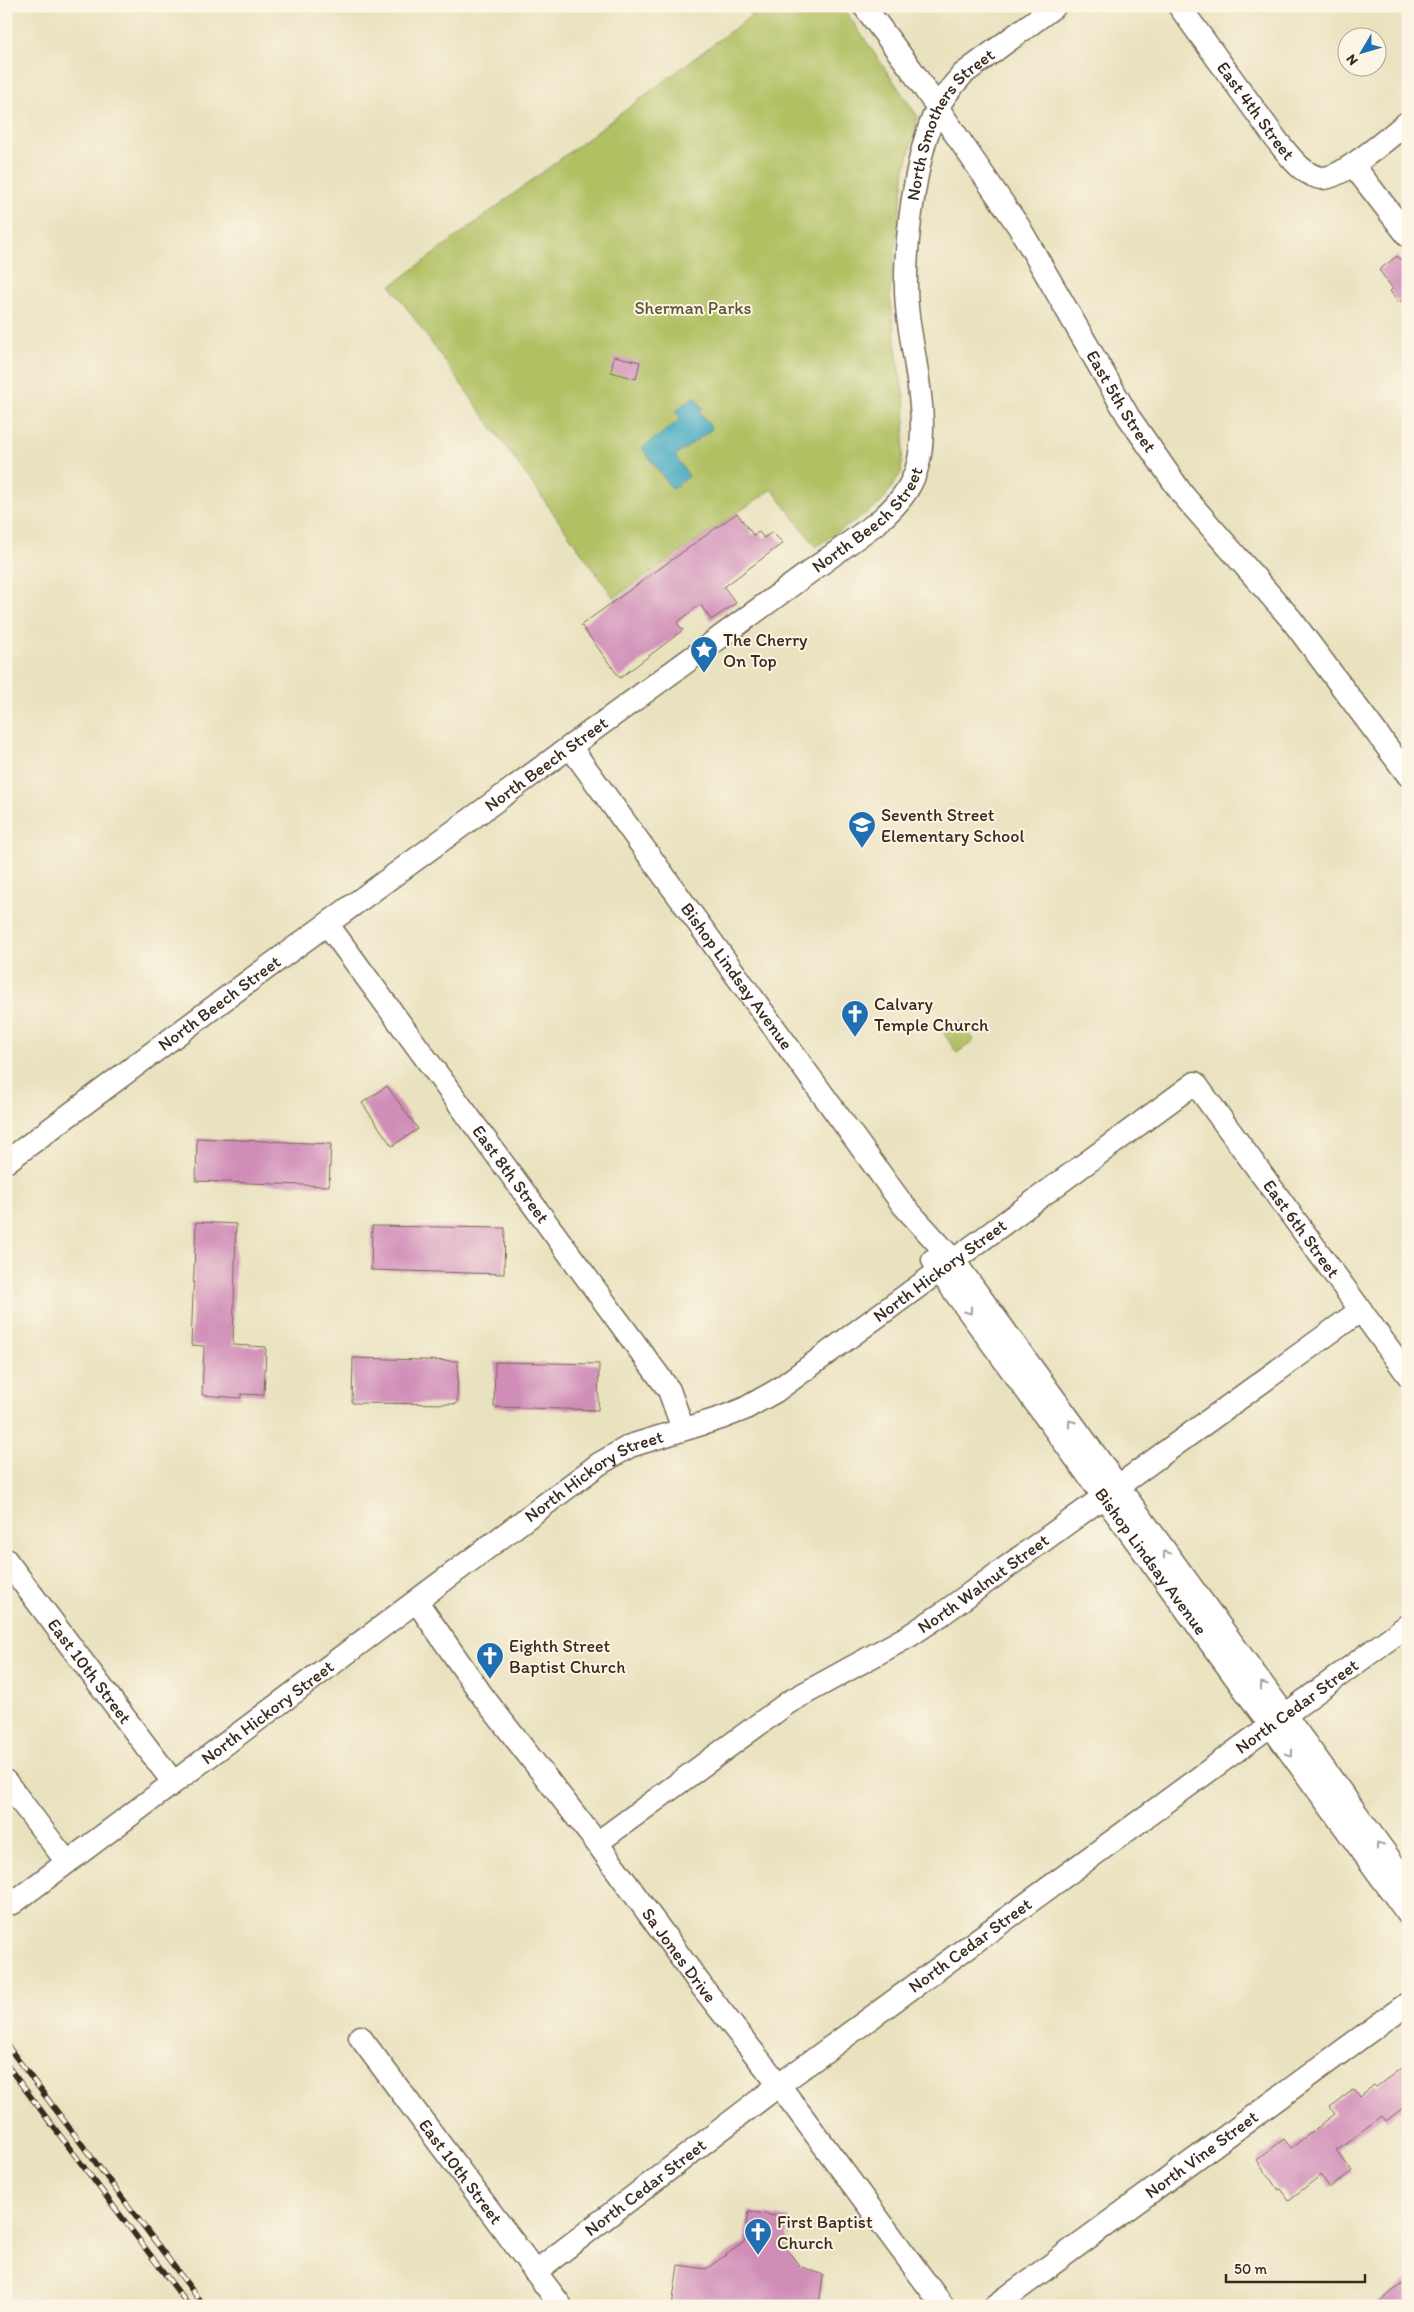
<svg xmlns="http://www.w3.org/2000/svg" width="1414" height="2312" font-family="Itim,sans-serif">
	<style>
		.green { fill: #b0c062; stroke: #767540 }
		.water { fill: #41a8c1; stroke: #3e6970 }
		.building { fill: #d08db8 }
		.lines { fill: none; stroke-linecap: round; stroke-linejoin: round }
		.minor-casing { stroke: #786a56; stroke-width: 25 }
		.minor { stroke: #fff; stroke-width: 22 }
		.rail-casing { stroke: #3b2a1e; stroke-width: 5.5 }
		.rail { stroke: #fcf5e5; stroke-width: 4; stroke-dasharray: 11; stroke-linecap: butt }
		.oneway { stroke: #a79f9a }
		.labels { text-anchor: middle; stroke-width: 4; stroke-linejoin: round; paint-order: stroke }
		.street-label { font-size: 18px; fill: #3b2a1e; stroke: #fcf5e5 }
		.park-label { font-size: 18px; fill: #5e5732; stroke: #fcf5e5 }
		.poi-label { font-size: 18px; fill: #3b2a1e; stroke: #fcf5e5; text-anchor: start }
	</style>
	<rect width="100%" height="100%" fill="#fcf5e5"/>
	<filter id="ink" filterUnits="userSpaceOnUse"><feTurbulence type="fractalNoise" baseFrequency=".02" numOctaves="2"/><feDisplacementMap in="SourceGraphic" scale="10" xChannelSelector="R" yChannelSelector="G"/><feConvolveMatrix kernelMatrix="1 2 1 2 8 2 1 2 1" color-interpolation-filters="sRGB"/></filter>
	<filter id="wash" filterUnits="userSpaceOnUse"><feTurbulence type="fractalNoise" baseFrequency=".0096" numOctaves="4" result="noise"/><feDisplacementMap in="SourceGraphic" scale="20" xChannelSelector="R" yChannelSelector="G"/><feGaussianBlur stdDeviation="1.12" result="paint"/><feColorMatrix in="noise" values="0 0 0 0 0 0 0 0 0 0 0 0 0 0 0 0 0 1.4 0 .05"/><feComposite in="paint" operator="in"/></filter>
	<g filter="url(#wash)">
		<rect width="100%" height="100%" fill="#e9e2bf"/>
		<!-- green -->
		<g class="green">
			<polygon points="764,6 842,6 918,117 905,170 890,294 898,363 906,409 901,473 881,503 816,547 772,489 614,598 391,286"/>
			<polygon points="961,1022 974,1041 957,1053 944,1034"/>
		</g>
		<!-- water -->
		<polygon class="water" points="695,396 703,408 699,411 712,429 675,456 689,476 672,489 642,448 681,419 675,411"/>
		<g id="blocks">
			<!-- building -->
			<g class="building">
				<polygon points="1397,256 1408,269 1408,308 1402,300 1399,303 1390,291 1393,289 1379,270"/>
				<polygon points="614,356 640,362 636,379 611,372"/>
				<polygon points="737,513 753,535 759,532 764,538 772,532 783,543 724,587 736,603 711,620 700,604 677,623 683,630 620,678 581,625"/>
				<polygon points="387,1086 418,1129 392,1146 362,1103"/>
				<polygon points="197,1138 331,1144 329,1186 196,1181"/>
				<polygon points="196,1222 236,1224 233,1345 266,1347 264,1395 241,1394 241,1398 202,1395 204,1346 191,1345"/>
				<polygon points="372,1226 505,1228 504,1274 371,1270"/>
				<polygon points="353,1358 458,1361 457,1404 352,1403"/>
				<polygon points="495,1362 599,1364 598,1410 494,1407"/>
				<polygon points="1408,2063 1408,2104 1386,2121 1382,2116 1336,2150 1352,2171 1330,2188 1321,2175 1289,2200 1281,2189 1278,2190 1257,2160 1284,2139 1291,2148 1335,2114 1330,2107 1341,2099 1354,2089 1360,2096 1374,2085 1376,2087"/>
				<polygon points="749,2211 790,2219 785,2248 800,2266 823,2275 819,2306 672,2306 678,2265 706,2269 744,2242"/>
				<polygon points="1408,2279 1408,2306 1374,2306"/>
			</g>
		</g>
	</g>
	<g filter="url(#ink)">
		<use href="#blocks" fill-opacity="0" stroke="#786a56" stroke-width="1"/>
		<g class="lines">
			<defs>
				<g id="minor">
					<path id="s1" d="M864,6l47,63 108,158 109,189 55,79 108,124 117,156"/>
					<path id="s2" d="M1179,6l99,136c11,13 25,34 44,36 20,1 68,-42 86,-56"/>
					<polyline points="1353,165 1408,236"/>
					<path id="s3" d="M571,748l332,457 51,56 454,623"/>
					<path id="s4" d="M328,925l341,465 14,39"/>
					<path id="s5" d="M6,1162l247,-184 625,-456c17,-15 31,-30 38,-51 15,-45 -2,-109 -8,-155 -7,-52 6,-162 30,-209 7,-13 16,-23 25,-33l92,-68"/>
					<path id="s6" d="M933,1260l7,12 468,642"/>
					<path id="s7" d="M6,1560l167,222"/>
					<path id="s8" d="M417,1602l67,96 113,145 106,145 76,97 164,221"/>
					<polyline points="6,1782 67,1862"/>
					<path id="s9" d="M597,1843l192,-141 120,-66 33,-22 419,-304"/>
					<path id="s10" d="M13,1903l586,-439 31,-18 91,-28 23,-9 32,-18 419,-308 213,292"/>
					<path id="s11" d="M360,2037l201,269"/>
					<path id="s12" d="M535,2272l244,-187 629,-460"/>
					<path id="s13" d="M995,2306l413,-303"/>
				</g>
			</defs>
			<!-- minor casing -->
			<use href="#minor" class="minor-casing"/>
			<!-- minor -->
			<use href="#minor" class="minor"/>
			<defs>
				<g id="rail">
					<polyline points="6,2044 204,2306"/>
					<polyline points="6,2064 189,2306"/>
				</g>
			</defs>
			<!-- rail casing -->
			<use href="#rail" class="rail-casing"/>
			<!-- rail -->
			<use href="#rail" class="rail"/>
		</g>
		<!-- one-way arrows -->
		<defs><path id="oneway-chevron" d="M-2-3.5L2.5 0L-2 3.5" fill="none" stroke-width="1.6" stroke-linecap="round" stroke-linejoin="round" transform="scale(1.25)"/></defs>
		<g class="oneway">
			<use href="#oneway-chevron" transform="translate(969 1311) rotate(54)"/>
			<use href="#oneway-chevron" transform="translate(1071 1423) rotate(-126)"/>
			<use href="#oneway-chevron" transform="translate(1166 1554) rotate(-126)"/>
			<use href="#oneway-chevron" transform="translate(1263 1685) rotate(-127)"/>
			<use href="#oneway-chevron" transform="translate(1290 1754) rotate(54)"/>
			<use href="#oneway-chevron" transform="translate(1379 1845) rotate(-126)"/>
		</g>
	</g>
	<!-- icons -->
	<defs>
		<symbol id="sight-pin" viewBox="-11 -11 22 30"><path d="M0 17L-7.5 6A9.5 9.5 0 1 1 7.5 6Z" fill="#1f6fb2" stroke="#fcf5e5"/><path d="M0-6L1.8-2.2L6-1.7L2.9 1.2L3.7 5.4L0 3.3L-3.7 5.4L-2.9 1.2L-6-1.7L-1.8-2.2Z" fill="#fff"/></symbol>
		<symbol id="school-pin" viewBox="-11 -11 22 30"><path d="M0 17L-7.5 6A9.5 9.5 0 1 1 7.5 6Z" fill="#1f6fb2" stroke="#fcf5e5"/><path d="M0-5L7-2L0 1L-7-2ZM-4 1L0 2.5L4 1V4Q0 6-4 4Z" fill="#fff"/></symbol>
		<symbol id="church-pin" viewBox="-11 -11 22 30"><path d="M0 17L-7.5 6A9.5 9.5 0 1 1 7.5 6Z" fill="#1f6fb2" stroke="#fcf5e5"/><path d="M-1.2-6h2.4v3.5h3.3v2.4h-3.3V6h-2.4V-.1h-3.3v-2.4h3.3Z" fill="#fff"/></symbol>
	</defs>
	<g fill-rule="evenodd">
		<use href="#sight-pin" x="688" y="634" width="32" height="43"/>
		<use href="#school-pin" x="846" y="809" width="32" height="43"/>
		<use href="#church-pin" x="839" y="998" width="32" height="43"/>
		<use href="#church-pin" x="474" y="1640" width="32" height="43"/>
		<use href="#church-pin" x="742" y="2216" width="32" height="43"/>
	</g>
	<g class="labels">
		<!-- street labels -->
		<g class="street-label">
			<text dy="6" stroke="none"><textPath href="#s2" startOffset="130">East 4th Street</textPath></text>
			<text dy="6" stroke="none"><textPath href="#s5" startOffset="1506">North Smothers Street</textPath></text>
			<text dy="6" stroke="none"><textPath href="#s1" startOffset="472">East 5th Street</textPath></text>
			<text dy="6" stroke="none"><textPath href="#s5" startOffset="1076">North Beech Street</textPath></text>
			<text dy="6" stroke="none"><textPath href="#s5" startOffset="671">North Beech Street</textPath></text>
			<text dy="6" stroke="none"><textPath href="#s3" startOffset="282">Bishop Lindsay Avenue</textPath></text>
			<text dy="6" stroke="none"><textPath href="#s5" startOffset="266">North Beech Street</textPath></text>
			<text dy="6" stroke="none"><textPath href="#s4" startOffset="309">East 8th Street</textPath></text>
			<text dy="6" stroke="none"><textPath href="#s10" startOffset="1625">East 6th Street</textPath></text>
			<text dy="6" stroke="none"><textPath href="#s10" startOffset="1128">North Hickory Street</textPath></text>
			<text dy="6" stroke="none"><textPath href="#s10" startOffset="722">North Hickory Street</textPath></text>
			<text dy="6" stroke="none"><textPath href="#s6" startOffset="372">Bishop Lindsay Avenue</textPath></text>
			<text dy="6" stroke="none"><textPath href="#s9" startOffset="466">North Walnut Street</textPath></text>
			<text dy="6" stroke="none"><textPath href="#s7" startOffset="139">East 10th Street</textPath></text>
			<text dy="6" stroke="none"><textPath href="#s12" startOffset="949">North Cedar Street</textPath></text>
			<text dy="6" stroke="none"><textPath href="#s10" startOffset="318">North Hickory Street</textPath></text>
			<text dy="6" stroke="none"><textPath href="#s12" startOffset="544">North Cedar Street</textPath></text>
			<text dy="6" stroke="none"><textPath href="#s8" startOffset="440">Sa Jones Drive</textPath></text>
			<text dy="6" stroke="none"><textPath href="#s13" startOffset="256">North Vine Street</textPath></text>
			<text dy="6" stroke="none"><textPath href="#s11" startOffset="168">East 10th Street</textPath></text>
			<text dy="6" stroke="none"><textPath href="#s12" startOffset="139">North Cedar Street</textPath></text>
		</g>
		<!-- park labels -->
		<g class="park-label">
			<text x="693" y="314">Sherman Parks</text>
		</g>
		<!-- poi labels -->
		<g class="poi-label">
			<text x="723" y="646">The Cherry<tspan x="723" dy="21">On Top</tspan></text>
			<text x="881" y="821">Seventh Street<tspan x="881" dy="21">Elementary School</tspan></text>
			<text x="874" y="1010">Calvary<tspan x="874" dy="21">Temple Church</tspan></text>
			<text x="509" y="1652">Eighth Street<tspan x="509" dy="21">Baptist Church</tspan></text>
			<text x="777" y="2228">First Baptist<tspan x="777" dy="21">Church</tspan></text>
		</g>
	</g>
	<!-- margin -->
	<rect width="1414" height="2312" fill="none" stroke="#fcf5e5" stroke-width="25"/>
	<!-- north arrow -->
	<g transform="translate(1362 52) rotate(232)"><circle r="24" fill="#fcf5e5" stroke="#afa495"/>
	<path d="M0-4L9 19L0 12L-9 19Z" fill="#1f6fb2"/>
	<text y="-8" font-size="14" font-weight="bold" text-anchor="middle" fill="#3b2a1e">N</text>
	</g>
	<!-- scale -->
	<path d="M1226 2274v8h139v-8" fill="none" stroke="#3b2a1e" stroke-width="2.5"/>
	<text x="1234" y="2274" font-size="15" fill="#3b2a1e" stroke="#fcf5e5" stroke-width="4" paint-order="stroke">50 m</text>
</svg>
